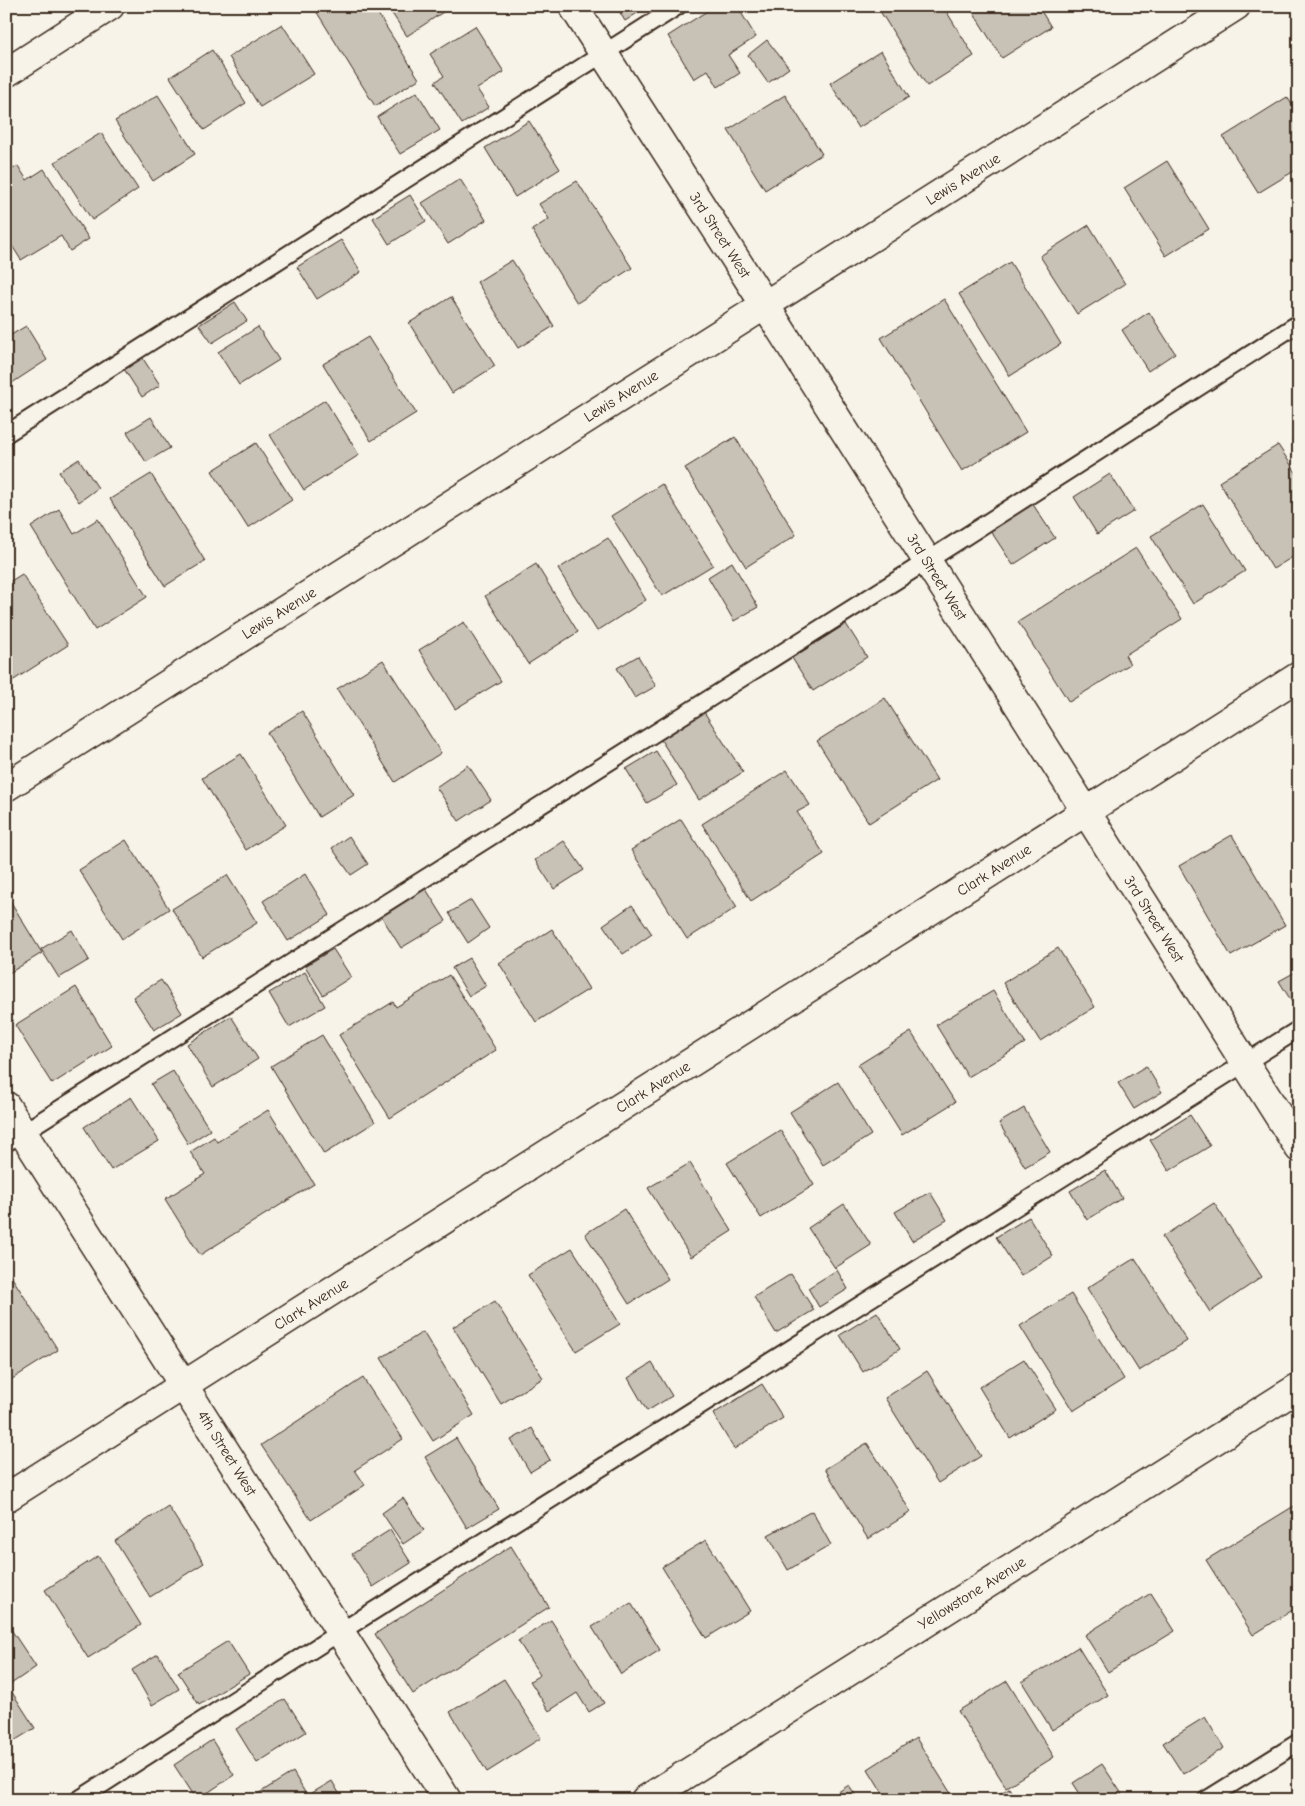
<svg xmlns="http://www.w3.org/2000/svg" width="1305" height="1806" viewBox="0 0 1305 1806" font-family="'Comic Neue',sans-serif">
<rect width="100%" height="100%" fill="#f7f3e8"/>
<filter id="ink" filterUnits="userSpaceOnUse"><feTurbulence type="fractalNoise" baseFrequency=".02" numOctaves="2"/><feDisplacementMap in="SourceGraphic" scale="10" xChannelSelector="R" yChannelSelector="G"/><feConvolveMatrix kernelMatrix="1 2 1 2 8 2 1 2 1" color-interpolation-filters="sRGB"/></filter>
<g filter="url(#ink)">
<g fill="#c8c1b6" stroke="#3b2a1e">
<path d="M 313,6 L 373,6 L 419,79 L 375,106 Z"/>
<path d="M 387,6 L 452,6 L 407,36 Z"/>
<path d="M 616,6 L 648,6 L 625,21 Z"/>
<path d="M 715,6 L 737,6 L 756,37 L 728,55 L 740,73 L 718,87 L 708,70 L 694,79 L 668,36 Z"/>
<path d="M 881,6 L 943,6 L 974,56 L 927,86 L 878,8 Z"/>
<path d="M 969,6 L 1038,6 L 1051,27 L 1002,58 Z"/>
<path d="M 282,24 L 314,74 L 260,107 L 229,57 Z"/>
<path d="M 475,26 L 504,72 L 477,89 L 489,107 L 462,124 L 435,82 L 444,76 L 430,54 Z"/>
<path d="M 767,40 L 789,68 L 768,83 L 748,55 Z"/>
<path d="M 212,50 L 246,103 L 204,130 L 170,77 Z"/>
<path d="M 881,51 L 909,97 L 858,128 L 830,83 Z"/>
<path d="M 417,92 L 440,130 L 400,154 L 377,117 Z"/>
<path d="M 158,95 L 195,154 L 153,181 L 115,121 Z"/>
<path d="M 785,95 L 822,154 L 765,190 L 728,130 Z"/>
<path d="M 1287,97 L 1299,115 L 1299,168 L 1258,193 L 1223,137 Z"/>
<path d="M 529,121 L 560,169 L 515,197 L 485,148 Z"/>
<path d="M 101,133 L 138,189 L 92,220 L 55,162 Z"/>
<path d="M 1167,161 L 1209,229 L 1166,256 L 1124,188 Z"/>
<path d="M 18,166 L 27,180 L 44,169 L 89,239 L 70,251 L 61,236 L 21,260 L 6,236 L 6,173 Z"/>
<path d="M 460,179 L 486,220 L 448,244 L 422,203 Z"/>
<path d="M 577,181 L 632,268 L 577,303 L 532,230 L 549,219 L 539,204 Z"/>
<path d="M 410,195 L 426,221 L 389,244 L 373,218 Z"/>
<path d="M 1089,225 L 1125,284 L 1077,314 L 1040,256 Z"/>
<path d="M 341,240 L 361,272 L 317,299 L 297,267 Z"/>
<path d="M 512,260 L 554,326 L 518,348 L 477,282 Z"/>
<path d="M 1010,262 L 1061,344 L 1010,376 L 959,294 Z"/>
<path d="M 451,297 L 495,366 L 452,393 L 409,323 Z"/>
<path d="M 944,299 L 1026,432 L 962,471 L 881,338 Z"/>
<path d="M 235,302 L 247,321 L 212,343 L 199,325 Z"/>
<path d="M 1149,312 L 1175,353 L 1148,371 L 1122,330 Z"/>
<path d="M 26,326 L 47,360 L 12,383 L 6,374 L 6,338 Z"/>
<path d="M 258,327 L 279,360 L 239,385 L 218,352 Z"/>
<path d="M 368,337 L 416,413 L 371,441 L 323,364 Z"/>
<path d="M 142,357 L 160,385 L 142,397 L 124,369 Z"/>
<path d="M 325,400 L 359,455 L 304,490 L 270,435 Z"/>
<path d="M 151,417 L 170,448 L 146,462 L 127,432 Z"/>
<path d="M 1299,436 L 1299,452 L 1292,440 Z"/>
<path d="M 735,437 L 796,535 L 746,567 L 685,468 Z"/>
<path d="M 256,443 L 292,500 L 248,528 L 212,471 Z"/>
<path d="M 1278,445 L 1299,477 L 1299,553 L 1273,569 L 1219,482 Z"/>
<path d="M 79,459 L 98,488 L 79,502 L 59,472 Z"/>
<path d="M 151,474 L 205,561 L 165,586 L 110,499 Z"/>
<path d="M 1110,474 L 1134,511 L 1097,534 L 1074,497 Z"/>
<path d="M 662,484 L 713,565 L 662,596 L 611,516 Z"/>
<path d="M 1032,503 L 1055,538 L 1013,565 L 990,530 Z"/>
<path d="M 1203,504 L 1245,571 L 1193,604 L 1151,536 Z"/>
<path d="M 59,509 L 74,534 L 98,519 L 147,597 L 95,630 L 31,527 Z"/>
<path d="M 608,538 L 646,600 L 597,631 L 558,569 Z"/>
<path d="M 1136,548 L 1182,619 L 1125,655 L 1130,664 L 1069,702 L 1018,622 Z"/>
<path d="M 732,562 L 758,607 L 734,621 L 708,577 Z"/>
<path d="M 536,564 L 578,632 L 528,664 L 485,596 Z"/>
<path d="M 22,574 L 68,645 L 6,685 L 6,584 Z"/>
<path d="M 464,622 L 501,681 L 455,709 L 419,650 Z"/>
<path d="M 846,624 L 867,657 L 813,691 L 792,658 Z"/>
<path d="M 638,656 L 656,686 L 635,698 L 617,668 Z"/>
<path d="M 383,660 L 441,753 L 395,782 L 337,689 Z"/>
<path d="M 885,698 L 937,780 L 869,823 L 817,741 Z"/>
<path d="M 302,711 L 354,795 L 319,817 L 267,733 Z"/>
<path d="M 704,712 L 743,772 L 699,800 L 661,740 Z"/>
<path d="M 656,751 L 677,785 L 647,803 L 626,769 Z"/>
<path d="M 241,754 L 286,825 L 246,850 L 202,778 Z"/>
<path d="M 468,765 L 491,800 L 459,821 L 436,787 Z"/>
<path d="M 787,770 L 810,805 L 797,812 L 824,854 L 751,901 L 702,824 Z"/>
<path d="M 681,819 L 737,907 L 687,939 L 631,850 Z"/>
<path d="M 1232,835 L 1285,925 L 1231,956 L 1179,866 Z"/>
<path d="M 349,836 L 368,864 L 351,875 L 332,848 Z"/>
<path d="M 126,840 L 169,909 L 122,939 L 79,870 Z"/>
<path d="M 564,841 L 584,870 L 554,889 L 535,860 Z"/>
<path d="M 305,874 L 330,915 L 288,941 L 263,901 Z"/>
<path d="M 227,875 L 257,923 L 202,957 L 172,909 Z"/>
<path d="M 424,886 L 446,921 L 401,948 L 380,914 Z"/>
<path d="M 9,899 L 42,953 L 6,975 L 6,900 Z"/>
<path d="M 471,900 L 489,928 L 468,943 L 449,913 Z"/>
<path d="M 632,905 L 652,934 L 623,954 L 603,925 Z"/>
<path d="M 552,929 L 589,989 L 536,1022 L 499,963 Z"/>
<path d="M 72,930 L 89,960 L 59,978 L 41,949 Z"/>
<path d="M 1058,948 L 1095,1007 L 1040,1041 L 1003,983 Z"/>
<path d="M 333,949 L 351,977 L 323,995 L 305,966 Z"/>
<path d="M 469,958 L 486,986 L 469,996 L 452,968 Z"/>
<path d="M 1299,970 L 1299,1005 L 1295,1007 L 1279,981 Z"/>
<path d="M 305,972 L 325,1006 L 289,1027 L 269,993 Z"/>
<path d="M 449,975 L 496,1050 L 390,1118 L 339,1035 L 393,1002 L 396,1007 Z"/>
<path d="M 161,980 L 182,1013 L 154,1030 L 133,997 Z"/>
<path d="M 76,987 L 112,1046 L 52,1084 L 15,1025 Z"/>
<path d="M 993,991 L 1025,1043 L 968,1077 L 936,1025 Z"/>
<path d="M 231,1016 L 258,1059 L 213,1087 L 187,1044 Z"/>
<path d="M 911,1032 L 955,1102 L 902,1135 L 858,1065 Z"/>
<path d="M 322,1035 L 375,1122 L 324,1154 L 271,1066 Z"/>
<path d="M 1146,1066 L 1162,1092 L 1134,1109 L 1118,1083 Z"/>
<path d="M 173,1071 L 210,1130 L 188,1144 L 151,1084 Z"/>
<path d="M 838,1082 L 871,1135 L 823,1165 L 790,1112 Z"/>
<path d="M 131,1097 L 159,1141 L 111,1170 L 84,1127 Z"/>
<path d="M 1024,1108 L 1050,1152 L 1025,1167 L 999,1123 Z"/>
<path d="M 268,1110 L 314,1184 L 200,1255 L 165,1199 L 205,1174 L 190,1152 L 214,1137 L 217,1142 Z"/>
<path d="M 1190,1115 L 1210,1146 L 1169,1171 L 1150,1140 Z"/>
<path d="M 780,1130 L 814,1185 L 761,1218 L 727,1163 Z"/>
<path d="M 690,1163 L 732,1231 L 691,1257 L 648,1188 Z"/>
<path d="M 1105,1170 L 1122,1198 L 1087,1220 L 1070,1191 Z"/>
<path d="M 930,1192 L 947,1220 L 912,1241 L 895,1212 Z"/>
<path d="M 1214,1203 L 1262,1277 L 1210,1312 L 1162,1237 Z"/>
<path d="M 844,1204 L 871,1245 L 835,1268 L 808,1228 Z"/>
<path d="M 624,1209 L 668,1279 L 629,1304 L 585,1234 Z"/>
<path d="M 1029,1217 L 1053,1256 L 1021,1276 L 996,1237 Z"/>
<path d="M 572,1248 L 620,1324 L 576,1351 L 528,1275 Z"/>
<path d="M 1135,1258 L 1187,1341 L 1139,1371 L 1087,1288 Z"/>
<path d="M 6,1268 L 58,1350 L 9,1381 L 6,1376 Z"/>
<path d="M 837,1270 L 848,1289 L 819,1307 L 808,1288 Z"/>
<path d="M 791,1274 L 814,1310 L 776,1333 L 754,1297 Z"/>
<path d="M 1071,1294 L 1124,1379 L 1073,1411 L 1020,1326 Z"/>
<path d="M 495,1301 L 543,1378 L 501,1404 L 453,1327 Z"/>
<path d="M 877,1312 L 900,1349 L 863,1372 L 840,1335 Z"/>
<path d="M 423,1332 L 474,1415 L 433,1441 L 381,1358 Z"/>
<path d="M 1024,1359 L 1056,1409 L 1010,1438 L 979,1387 Z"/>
<path d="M 652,1363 L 672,1396 L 647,1411 L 628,1378 Z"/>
<path d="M 927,1371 L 981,1456 L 938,1483 L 885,1398 Z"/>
<path d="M 363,1378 L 403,1439 L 355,1470 L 365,1485 L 311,1520 L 261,1445 Z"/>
<path d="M 762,1384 L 783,1418 L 734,1449 L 713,1414 Z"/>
<path d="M 532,1428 L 550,1460 L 530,1472 L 511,1440 Z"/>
<path d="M 456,1438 L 499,1509 L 467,1528 L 425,1457 Z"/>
<path d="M 867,1443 L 911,1512 L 868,1539 L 825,1469 Z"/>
<path d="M 403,1498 L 424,1530 L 403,1544 L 382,1513 Z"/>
<path d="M 168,1506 L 204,1563 L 150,1597 L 115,1541 Z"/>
<path d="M 1294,1506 L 1299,1514 L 1299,1606 L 1253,1635 L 1206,1560 Z"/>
<path d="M 812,1511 L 831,1545 L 788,1570 L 768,1535 Z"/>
<path d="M 390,1530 L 411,1563 L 373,1587 L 352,1554 Z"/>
<path d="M 706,1540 L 750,1611 L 706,1638 L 662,1567 Z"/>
<path d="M 511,1546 L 549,1607 L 413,1694 L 375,1634 Z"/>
<path d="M 98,1556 L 141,1625 L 88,1658 L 45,1590 Z"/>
<path d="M 1151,1593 L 1175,1631 L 1108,1672 L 1085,1635 Z"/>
<path d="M 631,1603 L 660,1650 L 621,1674 L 592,1627 Z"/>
<path d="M 551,1620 L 604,1703 L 589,1712 L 577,1693 L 549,1711 L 530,1681 L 540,1675 L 518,1641 Z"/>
<path d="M 6,1622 L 36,1667 L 8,1686 L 35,1728 L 6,1746 Z"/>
<path d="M 228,1641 L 249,1674 L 199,1705 L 178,1672 Z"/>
<path d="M 1078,1647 L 1108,1695 L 1052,1730 L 1022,1682 Z"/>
<path d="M 158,1654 L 179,1689 L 152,1705 L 132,1670 Z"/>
<path d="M 504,1679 L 541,1738 L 487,1772 L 450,1712 Z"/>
<path d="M 1007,1681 L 1054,1757 L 1006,1787 L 958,1711 Z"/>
<path d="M 285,1699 L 306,1732 L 257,1763 L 236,1729 Z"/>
<path d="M 1205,1717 L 1224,1748 L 1183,1774 L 1163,1743 Z"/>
<path d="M 916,1738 L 955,1800 L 887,1800 L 868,1769 Z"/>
<path d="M 212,1740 L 234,1775 L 197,1800 L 174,1765 Z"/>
<path d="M 1102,1764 L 1122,1794 L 1113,1800 L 1084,1800 L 1073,1783 Z"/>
<path d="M 293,1772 L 307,1796 L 332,1781 L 343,1800 L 248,1800 Z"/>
<path d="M 849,1785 L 858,1800 L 826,1800 Z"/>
<path d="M 1009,1788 L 1016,1800 L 991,1800 L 991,1799 Z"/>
<path d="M 1299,1792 L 1299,1800 L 1286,1800 Z"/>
</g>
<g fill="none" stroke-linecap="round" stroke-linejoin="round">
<defs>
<g id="lane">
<path d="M 6,434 L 678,6"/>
<path d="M 6,1143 L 927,561 L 1299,323"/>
<path d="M 78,1800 L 340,1632 L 1299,1029"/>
<path d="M 1206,1800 L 1299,1742"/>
</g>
<g id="street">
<path d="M 573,6 L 765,305 L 1299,1148"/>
<path d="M 6,73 L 110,6"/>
<path d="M 6,1106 L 447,1800"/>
<path d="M 6,1498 L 1299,676"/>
<path d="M 645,1800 L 1299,1387"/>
</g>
<path id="secondary" d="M 6,787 L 1236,6"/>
</defs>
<use href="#lane" stroke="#3b2a1e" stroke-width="20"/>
<use href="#street" stroke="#3b2a1e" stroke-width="31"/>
<use href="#secondary" stroke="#3b2a1e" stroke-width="31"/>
<use href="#lane" stroke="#f7f3e8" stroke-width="16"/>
<use href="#street" stroke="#f7f3e8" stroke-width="28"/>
<use href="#secondary" stroke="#f7f3e8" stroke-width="28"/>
</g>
</g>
<g text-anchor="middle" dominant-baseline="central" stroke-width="5" stroke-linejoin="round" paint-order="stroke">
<g font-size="15" fill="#3b2a1e" stroke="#f7f3e8">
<text transform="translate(963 179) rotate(-32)">Lewis Avenue</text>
<text transform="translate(720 235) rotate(57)">3rd Street West</text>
<text transform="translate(621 396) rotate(-32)">Lewis Avenue</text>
<text transform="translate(937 577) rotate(58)">3rd Street West</text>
<text transform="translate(279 613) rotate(-32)">Lewis Avenue</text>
<text transform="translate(994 870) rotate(-32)">Clark Avenue</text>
<text transform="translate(1154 919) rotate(58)">3rd Street West</text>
<text transform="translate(653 1087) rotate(-32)">Clark Avenue</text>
<text transform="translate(311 1304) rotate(-32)">Clark Avenue</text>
<text transform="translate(227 1453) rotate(58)">4th Street West</text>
<text transform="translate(972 1593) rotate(-32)">Yellowstone Avenue</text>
</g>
</g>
<rect width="1305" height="1806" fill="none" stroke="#f7f3e8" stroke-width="25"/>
<rect x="12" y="12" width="1280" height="1781" fill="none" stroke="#3b2a1e" stroke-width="2" filter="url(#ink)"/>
</svg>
